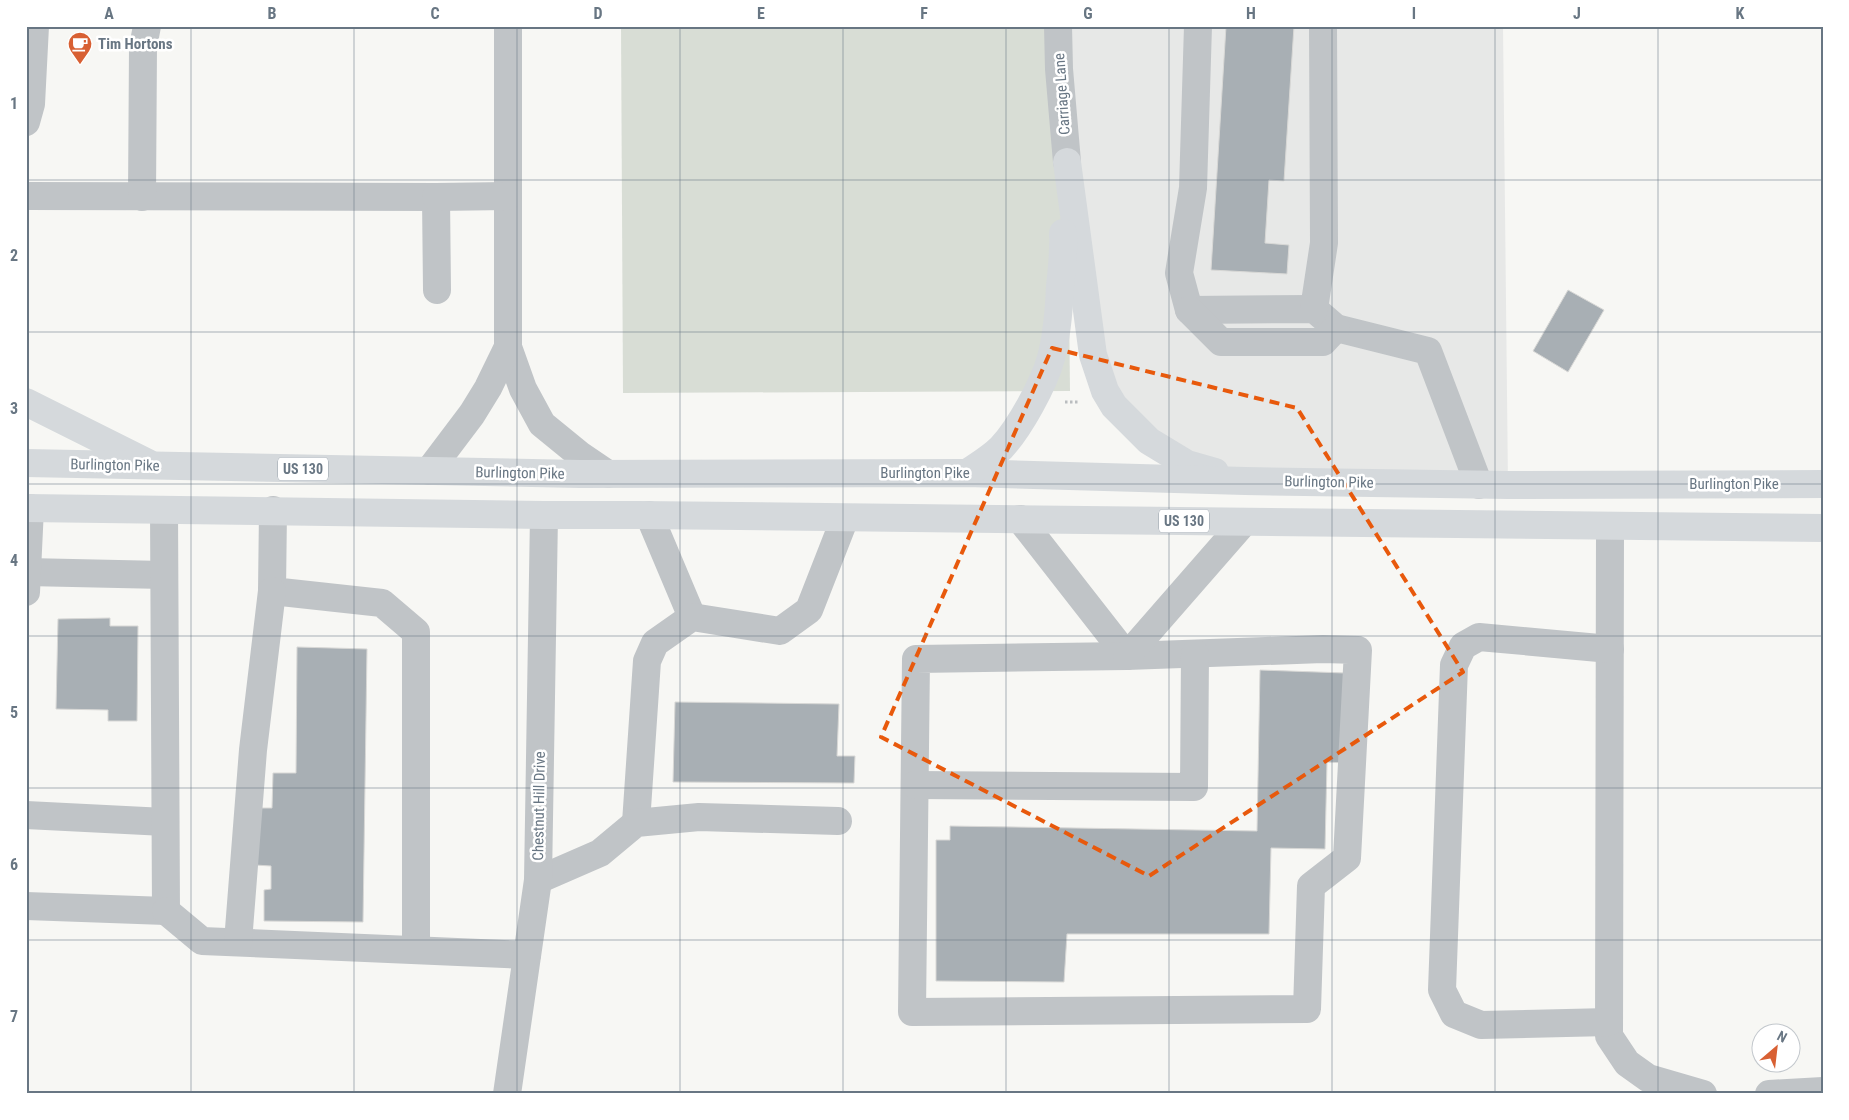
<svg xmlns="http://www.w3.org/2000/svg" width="1849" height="1120" viewBox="0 0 1849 1120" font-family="'Roboto Condensed',sans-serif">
<rect width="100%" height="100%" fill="#f7f7f4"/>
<path fill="#e7e8e7" d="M 1063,26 L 1503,26 L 1508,485 L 1245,481 L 1187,464 L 1098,374 Z"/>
<path fill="#d8ddd5" d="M 621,26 L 1066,26 L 1070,391 L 623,393 Z"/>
<g fill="#a8afb4" stroke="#d8d8d6">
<path d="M 1226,26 L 1294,26 L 1284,181 L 1269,180 L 1265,243 L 1289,245 L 1287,274 L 1211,270 Z"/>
<path d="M 1568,290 L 1604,310 L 1568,372 L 1533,351 Z"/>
<path d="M 110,618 L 110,626 L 138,626 L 137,721 L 108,721 L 108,710 L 56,709 L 58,619 Z"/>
<path d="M 297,647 L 367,649 L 363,922 L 264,921 L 264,890 L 271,889 L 271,866 L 255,865 L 256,808 L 272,808 L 273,773 L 296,773 Z"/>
<path d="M 1260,670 L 1345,673 L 1344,763 L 1327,762 L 1325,849 L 1271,848 L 1269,934 L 1067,934 L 1064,982 L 936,981 L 936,840 L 950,840 L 950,826 L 1257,831 Z"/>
<path d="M 675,702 L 839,704 L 837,756 L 855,756 L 854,783 L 673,782 Z"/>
</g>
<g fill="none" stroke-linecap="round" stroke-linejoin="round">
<path stroke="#babdbf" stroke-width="3" stroke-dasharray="2.5 2.5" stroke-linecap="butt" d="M 1065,402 L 1079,402"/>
<g stroke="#c0c4c7" stroke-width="28">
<path d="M 508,26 L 508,347 L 523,389 L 542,424 L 580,455 L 608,474"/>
<path d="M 1058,26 L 1059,69 L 1067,162"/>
<path d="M 1198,26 L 1193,188 L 1179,273 L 1189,310 L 1314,309 L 1336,328 L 1428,351 L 1479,485"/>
<path d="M 26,122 L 31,104 L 35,26"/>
<path d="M 26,196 L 436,197 L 437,290"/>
<path d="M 142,197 L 143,47 L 147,26"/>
<path d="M 436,197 L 508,196"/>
<path d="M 1314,309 L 1324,243 L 1323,26"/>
<path d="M 1189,310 L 1221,342 L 1323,342 L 1336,328"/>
<path d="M 429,471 L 472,414 L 488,388 L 508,347"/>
<path d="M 273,510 L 272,591 L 382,603 L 416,632 L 416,950"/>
<path d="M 649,515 L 692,617"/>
<path d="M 1020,519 L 1127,656"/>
<path d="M 1610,527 L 1609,1036 L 1627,1063 L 1648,1078 L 1703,1094"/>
<path d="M 27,572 L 164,575"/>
<path d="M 26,592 L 30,508"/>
<path d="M 1323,649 L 1358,650 L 1347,858 L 1311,886 L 1307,1009 L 912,1012 L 916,659 L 1127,656 Z"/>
<path d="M 1127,656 L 1244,522"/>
<path d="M 915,785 L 1194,787 L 1195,654"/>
<path d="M 26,815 L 165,822"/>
<path d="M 636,823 L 647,661 L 655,643 L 692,617 L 780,631 L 809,610 L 845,518"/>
<path d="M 538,880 L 600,853 L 636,823 L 699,817 L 838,821"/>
<path d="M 26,906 L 166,911 L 164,510"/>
<path d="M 166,911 L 202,941 L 527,955"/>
<path d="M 238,942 L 253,750 L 272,591"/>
<path d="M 1609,1022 L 1481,1025 L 1454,1014 L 1442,990 L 1454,665 L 1463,646 L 1479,637 L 1610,649"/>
<path d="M 507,1094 L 538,880 L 544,515"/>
<path d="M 1769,1094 L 1823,1091"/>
</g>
<g stroke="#d5d9dc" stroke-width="28">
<path d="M 1067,162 L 1093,355 L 1105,391 L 1114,406 L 1149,441 L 1187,464 L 1215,472"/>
<path d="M 26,402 L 148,463"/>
<path d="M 26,463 L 580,474 L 967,473 L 1245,481 L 1508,485 L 1823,484"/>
<path d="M 967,473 C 979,465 991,458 1001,448 C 1019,429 1044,384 1051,358 C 1057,335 1059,310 1060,286 C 1062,269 1064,251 1063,233"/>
<path d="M 26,508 L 544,515 L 639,515 L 1823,528"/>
</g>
</g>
<path fill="none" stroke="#e8590c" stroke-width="4" stroke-dasharray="10 6" stroke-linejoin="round" d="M 1052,348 L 1297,408 L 1463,672 L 1149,876 L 881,737 Z"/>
<path fill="none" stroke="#687683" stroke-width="1" stroke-opacity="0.55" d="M 191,26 L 191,1094M 354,26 L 354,1094M 517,26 L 517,1094M 680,26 L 680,1094M 843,26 L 843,1094M 1006,26 L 1006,1094M 1169,26 L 1169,1094M 1332,26 L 1332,1094M 1495,26 L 1495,1094M 1658,26 L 1658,1094M 26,180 L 1823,180M 26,332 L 1823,332M 26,484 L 1823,484M 26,636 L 1823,636M 26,788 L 1823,788M 26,940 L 1823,940"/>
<defs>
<symbol id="cafe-pin" viewBox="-11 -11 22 30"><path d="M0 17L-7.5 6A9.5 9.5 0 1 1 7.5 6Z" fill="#d86033" stroke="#fff"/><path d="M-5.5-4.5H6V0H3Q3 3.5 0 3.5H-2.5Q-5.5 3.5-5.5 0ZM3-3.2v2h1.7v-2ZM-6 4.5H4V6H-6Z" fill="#fff"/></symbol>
</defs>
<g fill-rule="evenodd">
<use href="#cafe-pin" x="66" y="30" width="28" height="38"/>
</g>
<g text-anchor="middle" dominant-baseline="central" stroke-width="5" stroke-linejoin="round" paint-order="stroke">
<g fill="#fff" stroke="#959fa8" stroke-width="1">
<rect x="278" y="457.5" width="50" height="23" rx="4"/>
<rect x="1159" y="509.5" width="50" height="23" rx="4"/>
</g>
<g font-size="14" font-weight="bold" fill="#687683">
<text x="303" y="469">US 130</text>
<text x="1184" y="521">US 130</text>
</g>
<g font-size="15" font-weight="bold" fill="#687683" stroke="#fff" text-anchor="start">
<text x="98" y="44">Tim Hortons</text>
</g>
<g font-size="15" fill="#687683" stroke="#fff">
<text transform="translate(1062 94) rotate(-94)">Carriage Lane</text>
<text transform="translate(115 465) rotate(1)">Burlington Pike</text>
<text transform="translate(520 473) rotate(1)">Burlington Pike</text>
<text x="925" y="473">Burlington Pike</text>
<text transform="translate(1329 482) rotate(1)">Burlington Pike</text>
<text x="1734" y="484">Burlington Pike</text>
<text transform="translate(539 806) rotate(-89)">Chestnut Hill Drive</text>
</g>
</g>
<rect width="1849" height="1120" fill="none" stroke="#ffffff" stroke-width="55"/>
<g transform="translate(1776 1048) rotate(28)"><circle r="24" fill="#ffffff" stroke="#c3c8cd"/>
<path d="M0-4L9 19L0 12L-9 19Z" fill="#d86033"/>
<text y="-8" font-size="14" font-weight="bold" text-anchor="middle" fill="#687683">N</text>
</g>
<rect x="28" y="28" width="1794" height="1064" fill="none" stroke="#687683" stroke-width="2"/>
<g font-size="16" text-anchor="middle" font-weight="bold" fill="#687683">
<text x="109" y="19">A</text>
<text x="272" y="19">B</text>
<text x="435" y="19">C</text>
<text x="598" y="19">D</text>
<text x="761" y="19">E</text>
<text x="924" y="19">F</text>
<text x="1088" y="19">G</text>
<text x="1251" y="19">H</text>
<text x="1414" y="19">I</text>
<text x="1577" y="19">J</text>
<text x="1740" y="19">K</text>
<text x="14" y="109">1</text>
<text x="14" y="261">2</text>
<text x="14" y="414">3</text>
<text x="14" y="566">4</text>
<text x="14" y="718">5</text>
<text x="14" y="870">6</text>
<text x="14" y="1022">7</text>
</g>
</svg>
